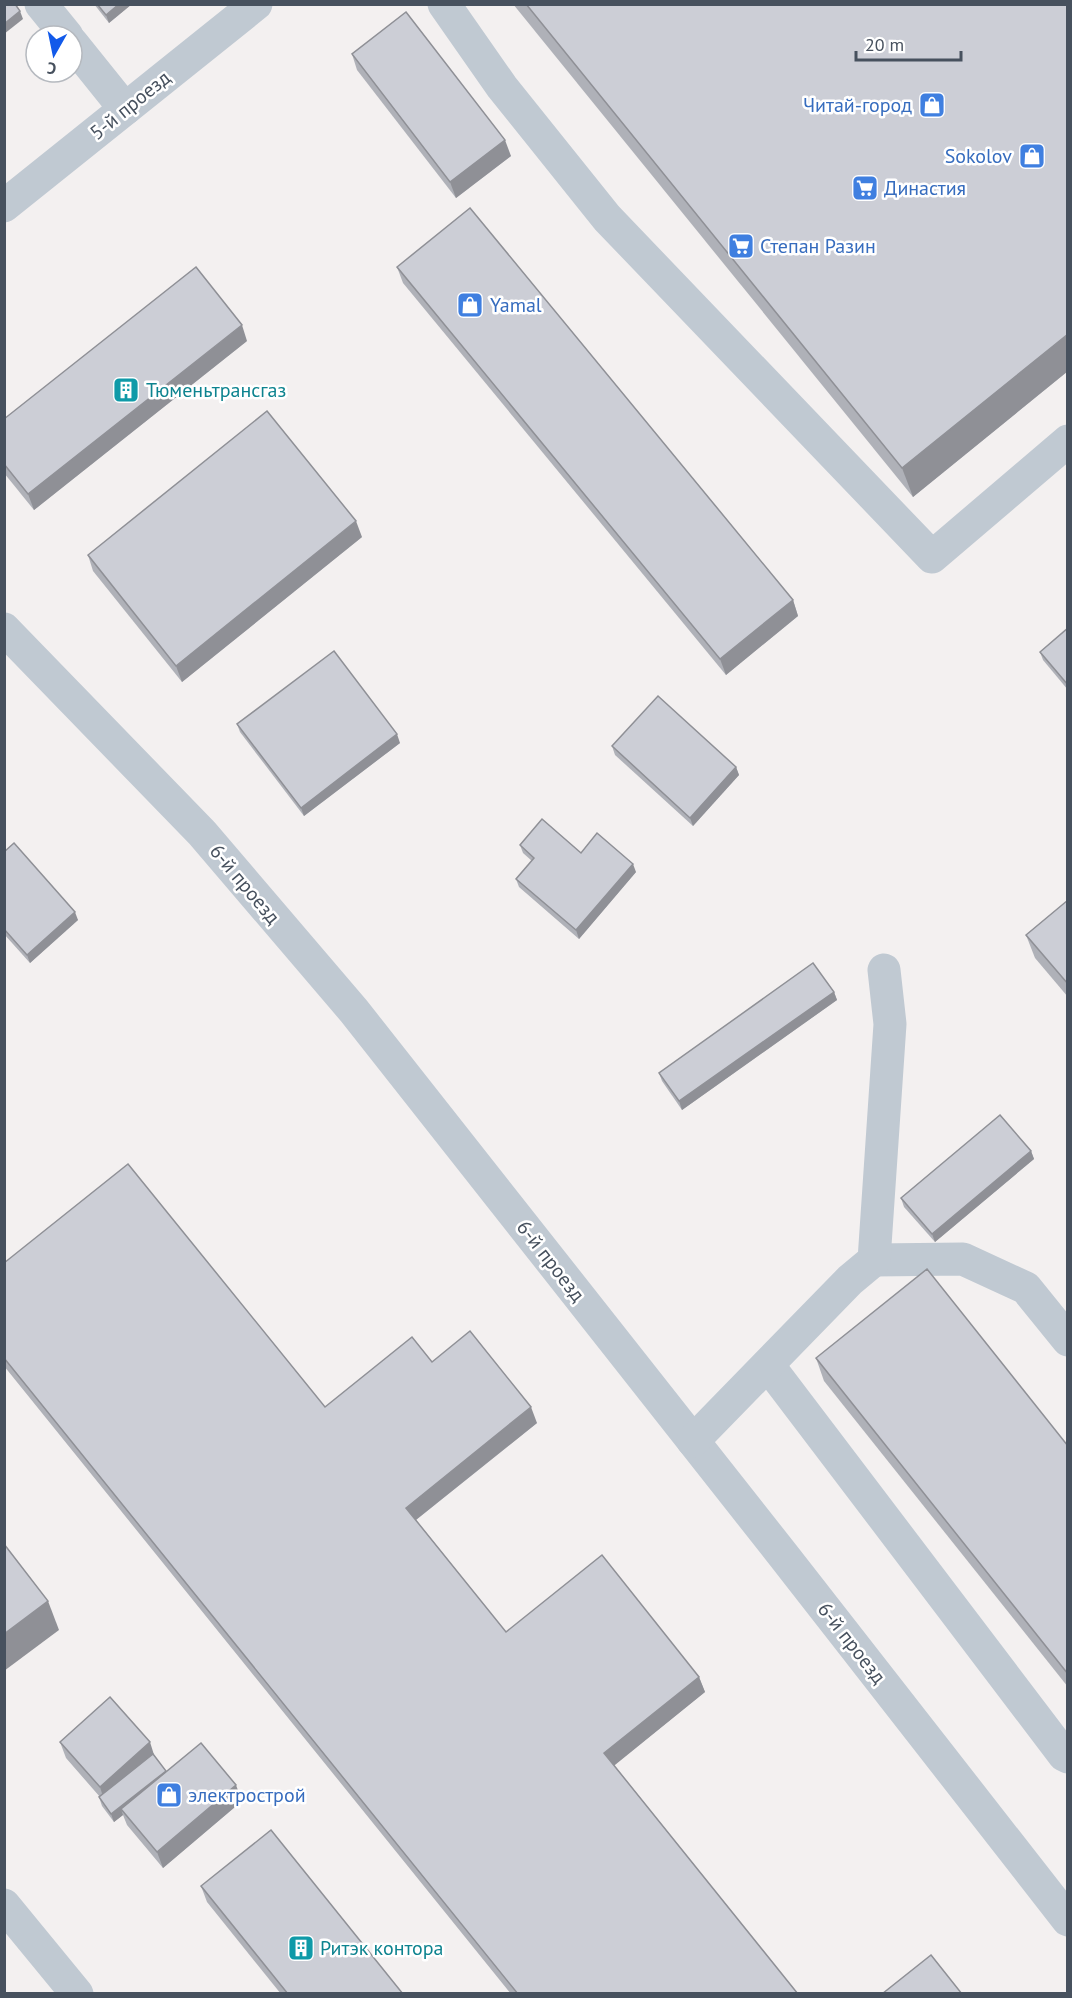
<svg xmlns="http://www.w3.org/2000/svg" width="1072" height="1998" viewBox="0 0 1072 1998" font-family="'PT Sans',sans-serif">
<rect width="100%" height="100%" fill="#f3f0f0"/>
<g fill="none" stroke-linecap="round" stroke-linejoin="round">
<g stroke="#c0c9d2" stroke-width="33">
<path d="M 41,4 L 67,36"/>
<path d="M 444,4 L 502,87 L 607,218 L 932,557 L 1068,441"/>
<path d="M 72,43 L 125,109"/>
<path d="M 4,206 L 256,4"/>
<path d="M 4,629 L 202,833 L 354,1011 L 783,1555 L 1068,1920"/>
<path d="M 874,1260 L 963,1259 L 1026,1288 L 1068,1340"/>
<path d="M 768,1365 L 1064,1755 L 1068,1757"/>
<path d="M 693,1441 L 850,1280 L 874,1260 L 890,1024 L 884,970"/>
<path d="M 4,1905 L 77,1994"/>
</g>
</g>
<g fill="#afb1b8">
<path d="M 94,4 L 132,4 L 109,23 Z"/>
<path d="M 513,4 L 1068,4 L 1068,371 L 913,497 Z"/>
<path d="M 352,54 L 511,156 L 456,198 L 357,70 Z"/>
<path d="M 397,267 L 793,600 L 798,616 L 726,675 L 403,283 Z"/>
<path d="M 247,341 L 34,510 L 4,473 L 4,419 Z"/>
<path d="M 362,537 L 182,682 L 93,571 L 88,555 Z"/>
<path d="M 1068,628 L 1068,690 L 1043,660 L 1040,652 Z"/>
<path d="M 237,724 L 400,743 L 304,816 L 240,732 Z"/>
<path d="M 612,746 L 736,767 L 739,775 L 693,826 L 615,755 Z"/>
<path d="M 520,845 L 581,853 L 636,872 L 579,939 L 519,887 L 516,879 L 532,861 L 523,853 Z"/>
<path d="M 4,852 L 78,920 L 30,963 L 4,934 Z"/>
<path d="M 1068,900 L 1068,997 L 1035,958 L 1026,935 Z"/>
<path d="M 834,992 L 837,1000 L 682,1110 L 662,1081 L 659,1073 Z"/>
<path d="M 1031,1151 L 1034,1159 L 935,1242 L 904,1207 L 901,1198 Z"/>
<path d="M 4,1263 L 325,1407 L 432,1362 L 537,1423 L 416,1520 L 506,1632 L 699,1677 L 705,1692 L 614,1765 L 798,1994 L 511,1994 L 4,1366 Z"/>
<path d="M 816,1358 L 1068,1446 L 1068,1687 L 824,1381 Z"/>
<path d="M 60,1742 L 155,1757 L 166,1771 L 242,1801 L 163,1868 L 127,1825 L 123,1815 L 114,1822 L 102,1806 L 99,1797 L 100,1797 L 66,1758 Z"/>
<path d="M 201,1886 L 403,1994 L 281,1994 L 207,1902 Z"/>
</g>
<g fill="#8f9096">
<path d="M 119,4 L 132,4 L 109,23 L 106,15 Z"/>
<path d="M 20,11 L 23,19 L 4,34 L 4,24 Z"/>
<path d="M 505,140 L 511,156 L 456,198 L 450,182 Z"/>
<path d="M 242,325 L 247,341 L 34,510 L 28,494 Z"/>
<path d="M 1068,334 L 1068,371 L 913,497 L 902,468 Z"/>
<path d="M 356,521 L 362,537 L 182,682 L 176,666 Z"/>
<path d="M 793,600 L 798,616 L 726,675 L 720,659 Z"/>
<path d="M 397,734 L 400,743 L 304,816 L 301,808 Z"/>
<path d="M 736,767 L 739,775 L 693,826 L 690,818 Z"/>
<path d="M 633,864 L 636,872 L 579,939 L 576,930 Z"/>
<path d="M 75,912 L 78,920 L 30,963 L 27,955 Z"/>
<path d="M 834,992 L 837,1000 L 682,1110 L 679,1101 Z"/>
<path d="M 1031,1151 L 1034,1159 L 935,1242 L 932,1234 Z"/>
<path d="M 531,1407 L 537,1423 L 412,1523 L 406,1508 Z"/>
<path d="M 48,1601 L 59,1630 L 4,1671 L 4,1634 Z"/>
<path d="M 699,1677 L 705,1692 L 610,1769 L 604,1753 Z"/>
<path d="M 150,1742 L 155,1758 L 105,1803 L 100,1787 Z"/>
<path d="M 166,1771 L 169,1779 L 121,1809 L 123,1815 L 114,1822 L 111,1814 Z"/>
<path d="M 236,1785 L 242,1801 L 163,1868 L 157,1852 Z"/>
</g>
<g fill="#ccced6" stroke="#8f9096" stroke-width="1.5">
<path d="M 4,4 L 15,4 L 20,11 L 4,24 Z"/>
<path d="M 97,4 L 119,4 L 106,15 Z"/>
<path d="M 526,4 L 1068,4 L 1068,334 L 902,468 Z"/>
<path d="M 406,12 L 505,140 L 450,182 L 352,54 Z"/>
<path d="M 470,208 L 793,600 L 720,659 L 397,267 Z"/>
<path d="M 196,267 L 242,325 L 28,494 L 4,464 L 4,419 Z"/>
<path d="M 267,411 L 356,521 L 176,666 L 88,555 Z"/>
<path d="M 1068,628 L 1068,685 L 1040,652 Z"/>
<path d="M 334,651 L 397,734 L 301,808 L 237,724 Z"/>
<path d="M 658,696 L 736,767 L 690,818 L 612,746 Z"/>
<path d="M 542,819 L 581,853 L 597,833 L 633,864 L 576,930 L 516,879 L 534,858 L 520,845 Z"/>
<path d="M 14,843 L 75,912 L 27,955 L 4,929 L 4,852 Z"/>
<path d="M 1068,900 L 1068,984 L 1026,935 Z"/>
<path d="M 813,963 L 834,992 L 679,1101 L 659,1073 Z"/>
<path d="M 1000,1115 L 1031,1151 L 932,1234 L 901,1198 Z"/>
<path d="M 128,1164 L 325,1407 L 412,1337 L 432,1362 L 470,1331 L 531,1407 L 406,1508 L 506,1632 L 602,1555 L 699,1677 L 604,1753 L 798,1994 L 518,1994 L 4,1358 L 4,1263 Z"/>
<path d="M 927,1269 L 1068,1446 L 1068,1674 L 816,1358 Z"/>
<path d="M 4,1544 L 48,1601 L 4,1634 Z"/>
<path d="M 110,1697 L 150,1742 L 100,1787 L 60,1742 Z"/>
<path d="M 201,1743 L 236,1785 L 157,1852 L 121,1809 Z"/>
<path d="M 153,1754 L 166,1771 L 111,1814 L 99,1797 Z"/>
<path d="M 271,1830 L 403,1994 L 288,1994 L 201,1886 Z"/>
<path d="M 931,1955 L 962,1994 L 882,1994 Z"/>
</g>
<defs>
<symbol id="shop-square" viewBox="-11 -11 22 22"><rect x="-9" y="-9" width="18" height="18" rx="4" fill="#3f7fe0" stroke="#fff"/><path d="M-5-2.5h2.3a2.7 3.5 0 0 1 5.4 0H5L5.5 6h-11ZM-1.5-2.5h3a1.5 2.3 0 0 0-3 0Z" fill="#fff"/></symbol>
<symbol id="supermarket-square" viewBox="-11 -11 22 22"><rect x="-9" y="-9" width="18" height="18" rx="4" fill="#3f7fe0" stroke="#fff"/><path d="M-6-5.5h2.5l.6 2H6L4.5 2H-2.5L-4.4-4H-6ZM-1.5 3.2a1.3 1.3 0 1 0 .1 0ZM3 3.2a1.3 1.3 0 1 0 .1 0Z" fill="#fff"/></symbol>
<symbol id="building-square" viewBox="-11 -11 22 22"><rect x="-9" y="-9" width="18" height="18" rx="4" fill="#0f9aa8" stroke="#fff"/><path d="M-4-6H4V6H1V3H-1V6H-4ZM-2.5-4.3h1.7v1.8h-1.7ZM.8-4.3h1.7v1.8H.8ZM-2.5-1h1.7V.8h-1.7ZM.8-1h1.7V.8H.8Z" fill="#fff"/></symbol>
</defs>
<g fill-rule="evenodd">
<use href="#shop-square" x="917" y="90" width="30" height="30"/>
<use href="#shop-square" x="1017" y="141" width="30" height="30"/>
<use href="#supermarket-square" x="850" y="173" width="30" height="30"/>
<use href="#supermarket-square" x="726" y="231" width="30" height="30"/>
<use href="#shop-square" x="455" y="290" width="30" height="30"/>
<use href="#building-square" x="111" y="375" width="30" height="30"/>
<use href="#shop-square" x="154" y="1780" width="30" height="30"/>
<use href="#building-square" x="286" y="1933" width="30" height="30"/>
</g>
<g text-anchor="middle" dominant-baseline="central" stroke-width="5" stroke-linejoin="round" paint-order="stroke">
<g font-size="20" fill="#47515e" stroke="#fff">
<text transform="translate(130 105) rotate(-39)">5-й проезд</text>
<text transform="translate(245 884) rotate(50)">6-й проезд</text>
<text transform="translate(551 1261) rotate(52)">6-й проезд</text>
<text transform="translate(852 1643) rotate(52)">6-й проезд</text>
</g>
<g font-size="20" fill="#366cbe" stroke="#fff" text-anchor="start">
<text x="912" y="105" text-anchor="end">Читай-город</text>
<text x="1012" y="156" text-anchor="end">Sokolov</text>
<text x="884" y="188">Династия</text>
<text x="760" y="246">Степан Разин</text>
<text x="490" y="305">Yamal</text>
<text x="188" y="1795">электрострой</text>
</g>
<g font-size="20" fill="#0d838f" stroke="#fff" text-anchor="start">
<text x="146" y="390">Тюменьтрансгаз</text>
<text x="320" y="1948">Ритэк контора</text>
</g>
</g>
<rect width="1072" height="1998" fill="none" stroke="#47515e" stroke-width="12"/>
<g transform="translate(54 54) rotate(189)"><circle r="28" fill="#ffffff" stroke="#b5b9bf" stroke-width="1.5"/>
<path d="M0-4.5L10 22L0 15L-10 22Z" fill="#125aea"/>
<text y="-9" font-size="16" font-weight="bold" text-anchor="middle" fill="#47515e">С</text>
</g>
<path d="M856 51v9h105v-9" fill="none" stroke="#47515e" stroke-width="3"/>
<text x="865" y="51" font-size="18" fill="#47515e" stroke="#ffffff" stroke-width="4.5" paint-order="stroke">20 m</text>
</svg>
